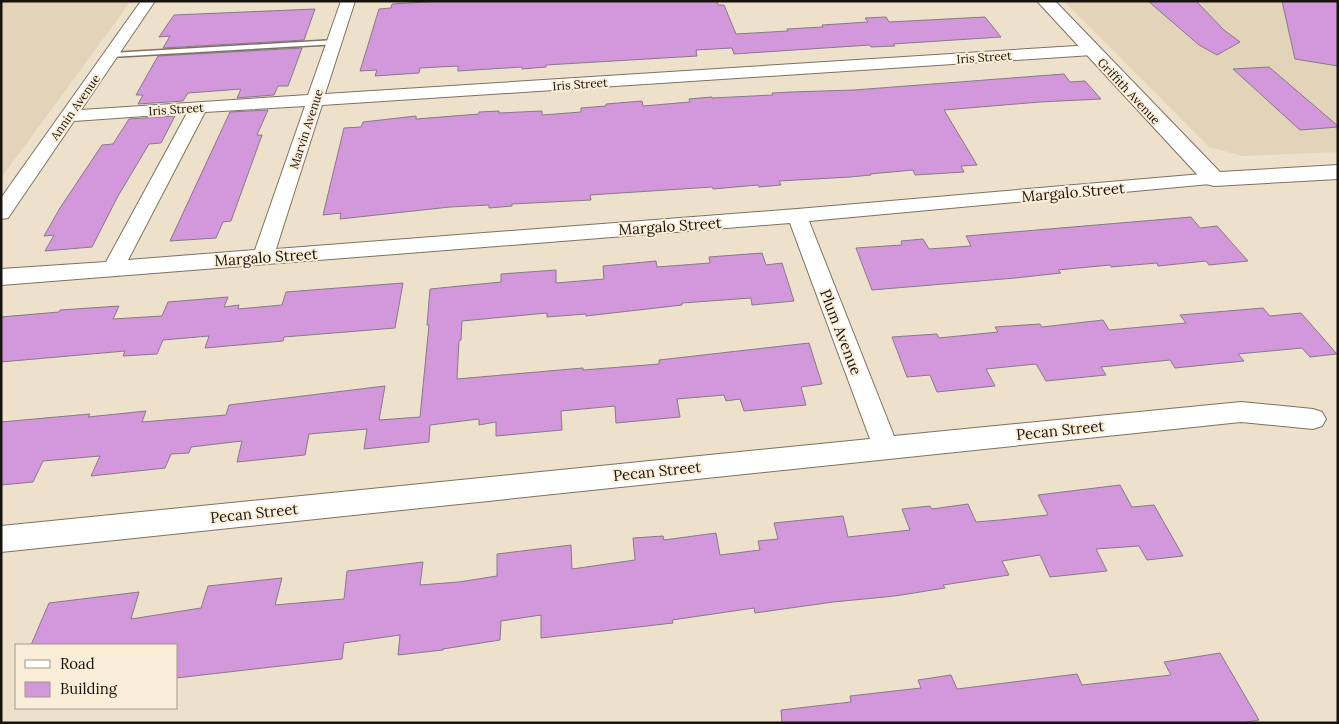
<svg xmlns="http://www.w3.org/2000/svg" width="1339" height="724" viewBox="0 0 1339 724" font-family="Lora,serif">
<rect width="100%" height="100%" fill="#ede1cc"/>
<g fill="#e3d3b8">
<path d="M 1,1 L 131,1 L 1,178 Z"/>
<path d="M 1064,1 L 1338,1 L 1338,152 L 1243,156 L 1209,147 Z"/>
</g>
<g fill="#d298db" stroke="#88798a">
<path d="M 442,1 L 717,1 L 718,5 L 724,5 L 736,34 L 788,31 L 787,29 L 823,27 L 822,25 L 868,22 L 865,18 L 886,17 L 889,22 L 985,17 L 1001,37 L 893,44 L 895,46 L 871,47 L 870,45 L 734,54 L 732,48 L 696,50 L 697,56 L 546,65 L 546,67 L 522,69 L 522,67 L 458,71 L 458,66 L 420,68 L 419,73 L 375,76 L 377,70 L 360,71 L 379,9 L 391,8 L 392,4 Z"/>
<path d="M 1148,1 L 1196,1 L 1224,30 L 1240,42 L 1217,55 L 1199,45 Z"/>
<path d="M 1282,1 L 1338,1 L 1338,66 L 1295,59 Z"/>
<path d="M 315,9 L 304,40 L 163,48 L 170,36 L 159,37 L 174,15 Z"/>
<path d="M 302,48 L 288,86 L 278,86 L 274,95 L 237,98 L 241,89 L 188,93 L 183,101 L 138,104 L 143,95 L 136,95 L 158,56 Z"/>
<path d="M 1269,67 L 1338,126 L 1338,127 L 1300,130 L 1233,69 Z"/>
<path d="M 1064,74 L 1070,82 L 1085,81 L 1101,99 L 1040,102 L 944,110 L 977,165 L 961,166 L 964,172 L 915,175 L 913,170 L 870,174 L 871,175 L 850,177 L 779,181 L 781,185 L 759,187 L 758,185 L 713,189 L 712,187 L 590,195 L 591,200 L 512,204 L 512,206 L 489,208 L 489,205 L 450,207 L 340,219 L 341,213 L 323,215 L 344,128 L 361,127 L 363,122 L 416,116 L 416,119 L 479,114 L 479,112 L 499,111 L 499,113 L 542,111 L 542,115 L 581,112 L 581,108 L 606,106 L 606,104 L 642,101 L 643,106 L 690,102 L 689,99 L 712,97 L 712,98 L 773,95 L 772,93 L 791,92 L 854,90 Z"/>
<path d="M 268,110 L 257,135 L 262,135 L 231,221 L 223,222 L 216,238 L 170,241 L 230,112 Z"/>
<path d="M 175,116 L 161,143 L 149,144 L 118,196 L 92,247 L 45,251 L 54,235 L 44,236 L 60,208 L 102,145 L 113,144 L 129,119 Z"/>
<path d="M 1191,217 L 1200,228 L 1217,226 L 1248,261 L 1209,265 L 1206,261 L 1158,266 L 1157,263 L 1111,267 L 1110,265 L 1058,270 L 1061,273 L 1015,278 L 872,290 L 856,248 L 902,245 L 901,241 L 923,239 L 929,249 L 971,246 L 966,236 Z"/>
<path d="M 762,253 L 766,265 L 782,263 L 794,301 L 752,305 L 751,298 L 682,303 L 682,305 L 586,316 L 586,314 L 547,317 L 547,313 L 462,321 L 461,340 L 459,341 L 457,379 L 583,368 L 583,370 L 659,364 L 659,360 L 809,343 L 822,384 L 801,387 L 806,405 L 744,411 L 740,399 L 726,401 L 724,395 L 677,399 L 680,417 L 616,423 L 615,406 L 561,411 L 562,430 L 496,436 L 496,422 L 479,425 L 479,419 L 430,425 L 429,442 L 364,449 L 367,429 L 309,434 L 305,455 L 237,462 L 242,441 L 191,447 L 189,453 L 171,454 L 165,468 L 91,476 L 100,456 L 43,461 L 33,482 L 1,485 L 1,422 L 90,414 L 88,417 L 146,411 L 142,422 L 226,415 L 229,405 L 385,386 L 379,420 L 420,417 L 429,325 L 427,325 L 430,289 L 501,282 L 501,274 L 556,270 L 556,283 L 604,279 L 603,266 L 656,261 L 657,267 L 710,263 L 709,257 Z"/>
<path d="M 403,283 L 395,328 L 284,337 L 283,341 L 205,348 L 209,336 L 163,340 L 157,354 L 123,356 L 125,351 L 1,362 L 1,317 L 59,312 L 60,310 L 119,306 L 113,319 L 162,316 L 168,302 L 228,297 L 224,307 L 239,305 L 238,309 L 282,305 L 286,292 Z"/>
<path d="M 1263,308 L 1270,316 L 1301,313 L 1337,354 L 1310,357 L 1302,348 L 1238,354 L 1244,361 L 1175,368 L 1170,360 L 1101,367 L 1106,375 L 1046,381 L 1036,364 L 986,369 L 995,386 L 937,392 L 930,375 L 907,377 L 892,337 L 937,334 L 939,338 L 998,332 L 995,327 L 1040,324 L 1042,327 L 1103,320 L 1109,330 L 1186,323 L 1180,315 Z"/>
<path d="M 1120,485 L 1132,507 L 1154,505 L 1183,556 L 1147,560 L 1139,546 L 1096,549 L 1107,571 L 1050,577 L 1040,555 L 1002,561 L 1009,575 L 943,585 L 945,588 L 895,596 L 833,602 L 755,613 L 754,608 L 672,620 L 673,623 L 541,638 L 541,615 L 501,621 L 500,640 L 443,649 L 443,650 L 398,655 L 400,635 L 344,643 L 342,659 L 176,678 L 176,645 L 31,645 L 49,603 L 139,592 L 131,619 L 201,608 L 208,586 L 282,578 L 275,605 L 344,599 L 347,571 L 423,562 L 420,585 L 459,582 L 497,576 L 497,554 L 571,545 L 572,569 L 635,560 L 633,538 L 663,536 L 664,540 L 716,533 L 720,555 L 760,550 L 758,541 L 778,539 L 774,523 L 843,516 L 848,537 L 910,530 L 902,509 L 930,506 L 932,509 L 968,504 L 976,522 L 1000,520 L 1048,515 L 1038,495 Z"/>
<path d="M 1220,653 L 1259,720 L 1241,723 L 782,723 L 781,710 L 851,702 L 850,696 L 921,688 L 918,680 L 951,675 L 957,689 L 1077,674 L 1082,685 L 1171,675 L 1164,662 Z"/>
</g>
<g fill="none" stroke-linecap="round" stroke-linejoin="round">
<defs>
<path id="service" d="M 335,40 L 338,40 L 338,44 L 111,57 L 107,55 L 111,53 Z"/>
<path id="minor" d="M 141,1 L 155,1 L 81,110 L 308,95 L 341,1 L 355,1 L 325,94 L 1092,45 L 1098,47 L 1100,50 L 1098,53 L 1092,55 L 322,105 L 276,249 L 797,209 L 1214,173 L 1221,175 L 1223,179 L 1221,183 L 809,221 L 894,436 L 1241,402 L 1313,409 L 1322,412 L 1326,419 L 1322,426 L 1313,429 L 1241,422 L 1,552 L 1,526 L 870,439 L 790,223 L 1,285 L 1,269 L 106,262 L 187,113 L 74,121 L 8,218 L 1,219 L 1,198 ZM 305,106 L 255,250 L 128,260 L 205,112 Z"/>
<path id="tertiary" d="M 1037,1 L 1055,1 L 1220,172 L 1338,165 L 1338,179 L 1214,186 L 1206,184 Z"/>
</defs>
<use href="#service" stroke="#7d7260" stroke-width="3"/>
<use href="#minor" stroke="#7d7260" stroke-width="2"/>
<use href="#tertiary" stroke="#7d7260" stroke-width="2"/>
<use href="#service" fill="#fff" fill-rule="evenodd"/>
<use href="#minor" fill="#fff" fill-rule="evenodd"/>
<use href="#tertiary" fill="#fff" fill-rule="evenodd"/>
</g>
<g text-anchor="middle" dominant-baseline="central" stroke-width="4" stroke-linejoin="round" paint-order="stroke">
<g font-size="12" fill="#18140d" stroke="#fbeed9">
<text transform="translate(984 57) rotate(-4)">Iris Street</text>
<text transform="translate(580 84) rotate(-4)">Iris Street</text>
<text transform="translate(1129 91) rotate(47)">Griffith Avenue</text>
<text transform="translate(75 107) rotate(-55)">Annin Avenue</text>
<text transform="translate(176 109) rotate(-4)">Iris Street</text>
<text transform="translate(306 129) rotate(-72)">Marvin Avenue</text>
</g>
<g font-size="15" fill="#18140d" stroke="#fbeed9">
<text transform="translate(1073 192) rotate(-5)">Margalo Street</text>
<text transform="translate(670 226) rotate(-4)">Margalo Street</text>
<text transform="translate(266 257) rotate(-4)">Margalo Street</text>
<text transform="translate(841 332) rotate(69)">Plum Avenue</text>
<text transform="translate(1060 430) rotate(-6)">Pecan Street</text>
<text transform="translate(657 471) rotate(-6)">Pecan Street</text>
<text transform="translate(254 513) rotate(-6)">Pecan Street</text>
</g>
</g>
<rect width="1339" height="724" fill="none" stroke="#18140d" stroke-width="5"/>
<rect x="15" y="644" width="162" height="65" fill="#fbeed9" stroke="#a09787"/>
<rect x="25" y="660" width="25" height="8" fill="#ffffff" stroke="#a09787"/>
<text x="60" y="669" font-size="15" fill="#18140d">Road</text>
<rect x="25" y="682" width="25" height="15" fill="#d298db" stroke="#a09787"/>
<text x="60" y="694" font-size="15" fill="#18140d">Building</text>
</svg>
